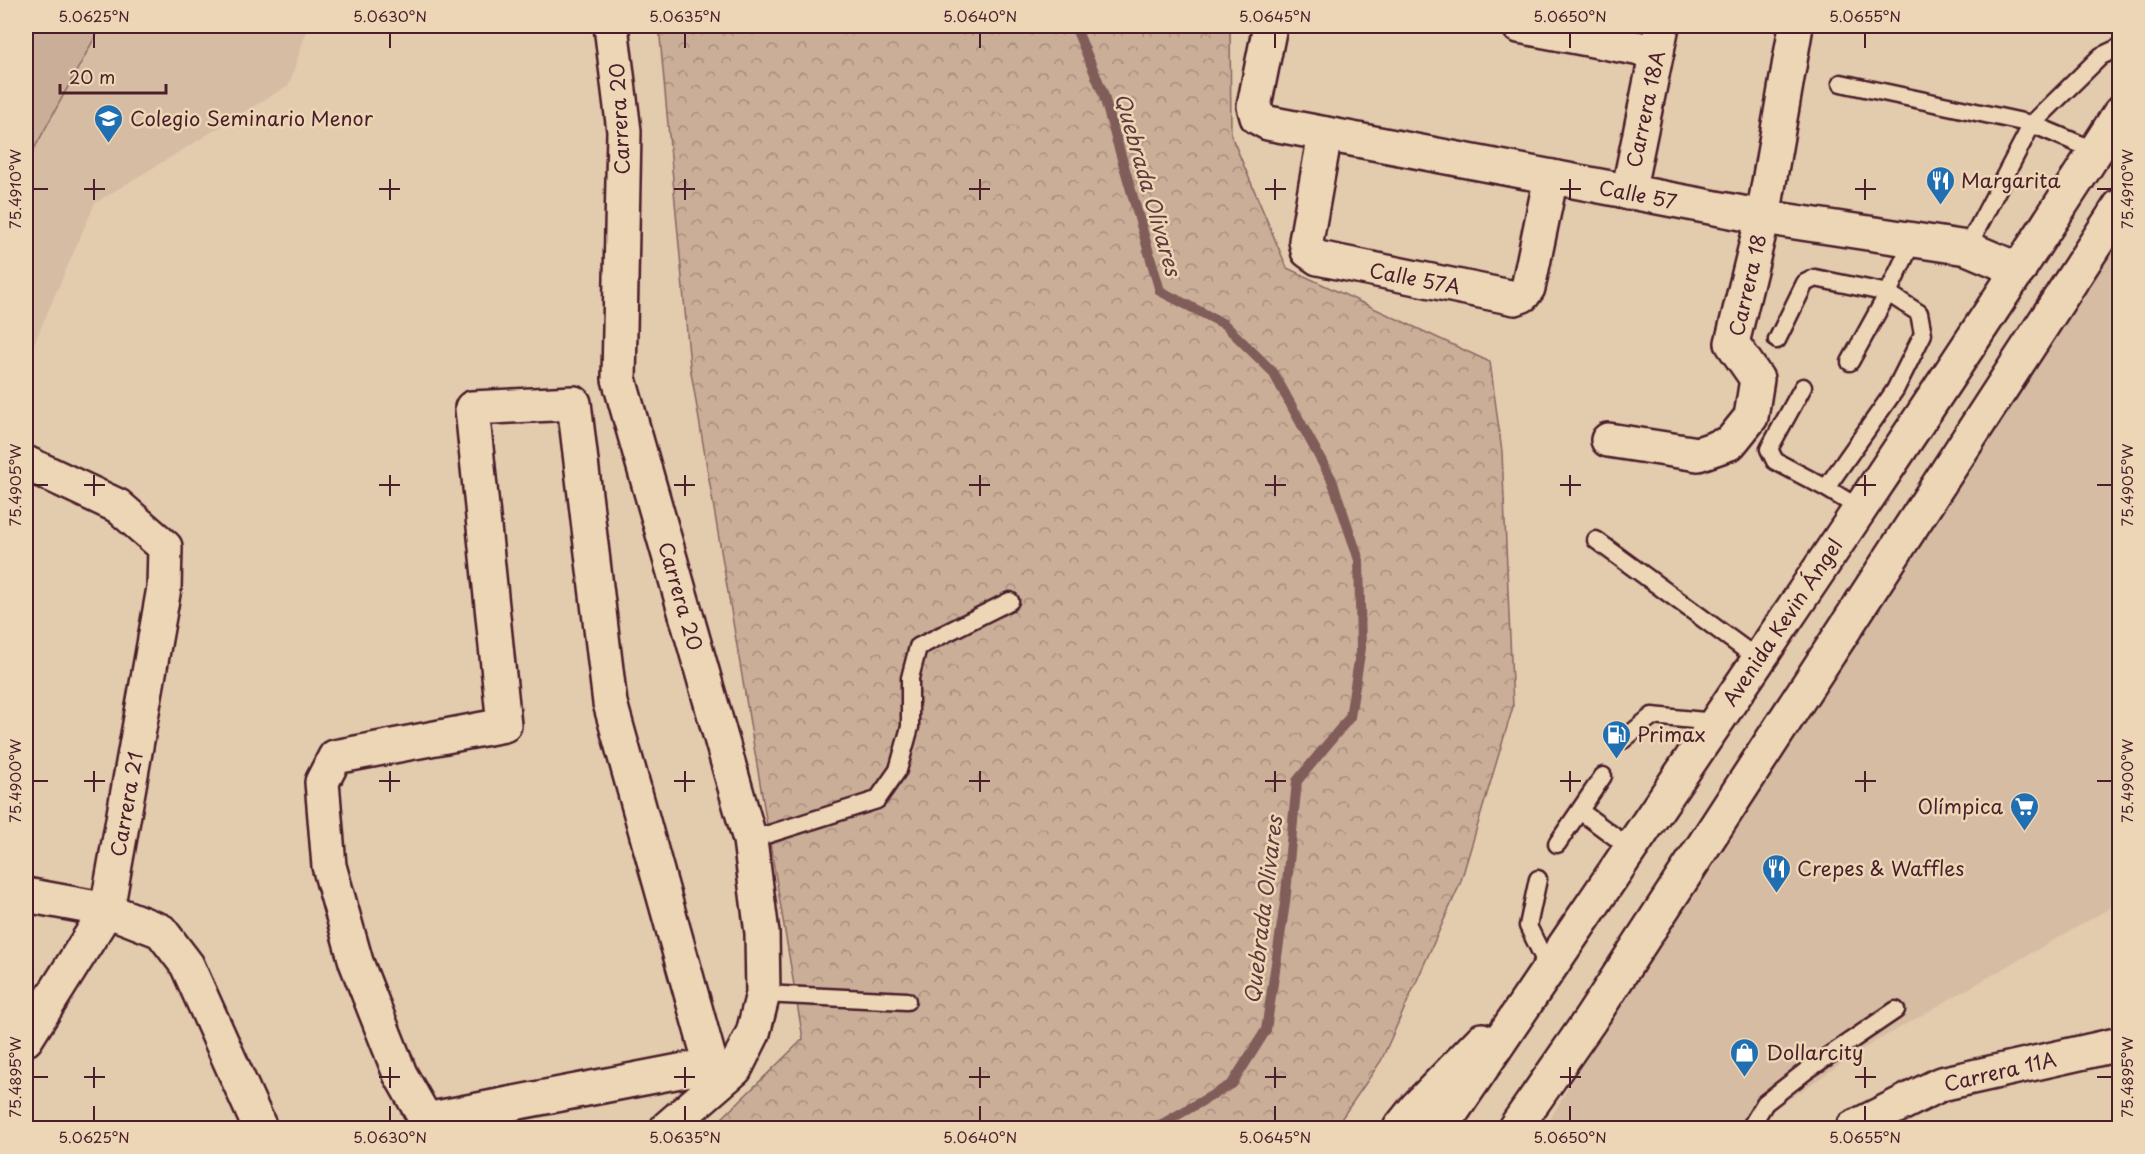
<svg xmlns="http://www.w3.org/2000/svg" width="2145" height="1154" viewBox="0 0 2145 1154" font-family="'Playpen Sans',sans-serif">
<defs>
<pattern id="forest-crowns" width="20" height="18" patternUnits="userSpaceOnUse" patternTransform="scale(1.5)"><rect width="20" height="18" fill="#caae98"/><path d="M2 6a3 3 0 1 1 6 0M12 15a3 3 0 1 1 6 0" fill="none" stroke="#a68d7c"/></pattern>
</defs>
<rect width="100%" height="100%" fill="#e3cbae"/>
<filter id="ink" filterUnits="userSpaceOnUse"><feTurbulence type="fractalNoise" baseFrequency=".0167" numOctaves="2"/><feDisplacementMap in="SourceGraphic" scale="12" xChannelSelector="R" yChannelSelector="G"/><feConvolveMatrix kernelMatrix="1 2 1 2 8 2 1 2 1" color-interpolation-filters="sRGB"/></filter>
<g filter="url(#ink)">
<g fill="#d6bca3">
<path d="M 26,26 L 308,26 L 289,85 L 95,203 L 26,362 Z"/>
<path d="M 2119,220 L 2119,903 L 1864,1048 L 1766,1115 L 1759,1128 L 1545,1128 L 1655,937 Z"/>
</g>
<path fill="#caae98" stroke="#8a6662" stroke-width="1.5" d="M 26,26 L 101,26 L 26,164 Z"/>
<path fill="url(#forest-crowns)" stroke="#8a6662" stroke-width="1.5" d="M 659,26 L 1230,26 L 1231,135 L 1287,268 L 1490,362 L 1502,452 L 1513,707 L 1460,884 L 1381,1061 L 1335,1128 L 712,1128 L 803,1039 L 690,366 Z"/>
<g fill="none" stroke-linecap="round" stroke-linejoin="round">
<path stroke="#815d5a" stroke-width="10" d="M 1075,26 L 1103,93 L 1160,291 L 1224,324 L 1273,372 L 1332,480 L 1359,560 L 1361,648 L 1350,717 L 1297,781 L 1285,903 L 1266,1030 L 1232,1084 L 1162,1124 L 1145,1128"/>
<defs>
<g id="lane">
<path d="M 1841,83 L 2032,124 L 2096,151"/>
<path d="M 1967,248 L 2032,124 L 2101,56 L 2120,47"/>
<path d="M 1777,340 L 1805,283 L 1815,278 L 1888,293 L 1913,240"/>
<path d="M 1803,387 L 1769,449 L 1775,461 L 1826,488 L 1859,508"/>
<path d="M 1826,488 L 1895,390 L 1923,334 L 1919,313 L 1888,293 L 1850,362"/>
<path d="M 1596,540 L 1758,659"/>
<path d="M 1623,740 L 1652,716 L 1715,722"/>
<path d="M 1580,811 L 1630,848"/>
<path d="M 750,840 L 877,800 L 898,770 L 910,727 L 910,678 L 918,647 L 1010,601"/>
<path d="M 1557,844 L 1603,776"/>
<path d="M 1538,879 L 1528,926 L 1549,969"/>
<path d="M 763,994 L 907,1001"/>
<path d="M 1750,1128 L 1765,1103 L 1806,1071 L 1896,1010"/>
</g>
<g id="street">
<path d="M 1270,26 L 1254,106 L 1257,117 L 1268,123 L 1763,217 L 1967,248 L 2019,270"/>
<path d="M 1519,26 L 1657,52"/>
<path d="M 1325,134 L 1306,241 L 1308,251 L 1318,258 L 1515,298 L 1523,295 L 1528,288 L 1551,177"/>
<path d="M 1628,193 L 1662,26"/>
<path d="M 574,403 L 610,703 L 711,1065 L 426,1120 L 400,1074 L 356,962 L 329,866 L 322,782 L 335,757 L 504,725 L 472,408 Z"/>
<path d="M 1608,440 L 1698,454 L 1730,443 L 1751,417 L 1757,379 L 1732,343 L 1763,217 L 1796,26"/>
<path d="M 26,895 L 107,910"/>
<path d="M 1853,1128 L 1941,1084 L 2120,1044"/>
</g>
<g id="secondary">
<path d="M 611,26 L 624,131 L 619,379 L 750,840 L 762,933 L 763,994 L 753,1033 L 735,1069 L 667,1128"/>
<path d="M 26,463 L 118,506 L 165,547 L 164,588 L 107,910 L 26,1039"/>
<path d="M 107,910 L 161,931 L 187,965 L 260,1128"/>
</g>
<g id="primary">
<path d="M 1400,1128 L 1416,1108 L 1482,1040"/>
<path d="M 1441,1128 C 1669,791 1900,456 2120,113"/>
<path d="M 1515,1128 L 1590,1020 L 2120,206"/>
</g>
</defs>
<use href="#lane" stroke="#4a1f2b" stroke-width="21"/>
<use href="#street" stroke="#4a1f2b" stroke-width="38"/>
<use href="#secondary" stroke="#4a1f2b" stroke-width="38"/>
<use href="#primary" stroke="#4a1f2b" stroke-width="38"/>
<use href="#lane" stroke="#edd6b6" stroke-width="16"/>
<use href="#street" stroke="#edd6b6" stroke-width="33"/>
<use href="#secondary" stroke="#edd6b6" stroke-width="33"/>
<use href="#primary" stroke="#edd6b6" stroke-width="33"/>
</g>
</g>
<path fill="none" stroke="#4a1f2b" stroke-width="2" d="M 94,33 L 94,48M 390,33 L 390,48M 685,33 L 685,48M 980,33 L 980,48M 1275,33 L 1275,48M 1570,33 L 1570,48M 1865,33 L 1865,48M 94,179 L 94,200M 390,179 L 390,200M 685,179 L 685,200M 980,179 L 980,200M 1275,179 L 1275,200M 1570,179 L 1570,200M 1865,179 L 1865,200M 33,189 L 48,189M 84,189 L 105,189M 379,189 L 400,189M 674,189 L 695,189M 969,189 L 990,189M 1265,189 L 1286,189M 1560,189 L 1581,189M 1855,189 L 1876,189M 2097,189 L 2112,189M 94,475 L 94,496M 390,475 L 390,496M 685,475 L 685,496M 980,475 L 980,496M 1275,475 L 1275,496M 1570,475 L 1570,496M 1865,475 L 1865,496M 33,485 L 48,485M 84,485 L 105,485M 379,485 L 400,485M 674,485 L 695,485M 969,485 L 990,485M 1265,485 L 1286,485M 1560,485 L 1581,485M 1855,485 L 1876,485M 2097,485 L 2112,485M 94,771 L 94,792M 390,771 L 390,792M 685,771 L 685,792M 980,771 L 980,792M 1275,771 L 1275,792M 1570,771 L 1570,792M 1865,771 L 1865,792M 33,781 L 48,781M 84,781 L 105,781M 379,781 L 400,781M 674,781 L 695,781M 969,781 L 990,781M 1265,781 L 1286,781M 1560,781 L 1581,781M 1855,781 L 1876,781M 2097,781 L 2112,781M 94,1067 L 94,1088M 390,1067 L 390,1088M 685,1067 L 685,1088M 980,1067 L 980,1088M 1275,1067 L 1275,1088M 1570,1067 L 1570,1088M 1865,1067 L 1865,1088M 33,1077 L 48,1077M 84,1077 L 105,1077M 379,1077 L 400,1077M 674,1077 L 695,1077M 969,1077 L 990,1077M 1265,1077 L 1286,1077M 1560,1077 L 1581,1077M 1855,1077 L 1876,1077M 2097,1077 L 2112,1077M 94,1106 L 94,1121M 390,1106 L 390,1121M 685,1106 L 685,1121M 980,1106 L 980,1121M 1275,1106 L 1275,1121M 1570,1106 L 1570,1121M 1865,1106 L 1865,1121"/>
<defs>
<symbol id="school-pin" viewBox="-11 -11 22 30"><path d="M0 17L-7.5 6A9.5 9.5 0 1 1 7.5 6Z" fill="#1f6fb2" stroke="#edd6b6"/><path d="M0-5L7-2L0 1L-7-2ZM-4 1L0 2.5L4 1V4Q0 6-4 4Z" fill="#fff"/></symbol>
<symbol id="restaurant-pin" viewBox="-11 -11 22 30"><path d="M0 17L-7.5 6A9.5 9.5 0 1 1 7.5 6Z" fill="#1f6fb2" stroke="#edd6b6"/><path d="M-5-6h1v4h1v-4h1v4h1v-4h1v5L-1.5 .5V6h-2V.5L-5-1ZM5-6V6H3V1.5H1.5Q1.5-4 5-6Z" fill="#fff"/></symbol>
<symbol id="fuel-pin" viewBox="-11 -11 22 30"><path d="M0 17L-7.5 6A9.5 9.5 0 1 1 7.5 6Z" fill="#1f6fb2" stroke="#edd6b6"/><path d="M-5.5-6h7V0h2V4h1.3V-2.5L3-4.5l.8-.8L6-3V5H2.5V1h-1V6h-7ZM-4.2-4.7v3.2H.2V-4.7Z" fill="#fff"/></symbol>
<symbol id="supermarket-pin" viewBox="-11 -11 22 30"><path d="M0 17L-7.5 6A9.5 9.5 0 1 1 7.5 6Z" fill="#1f6fb2" stroke="#edd6b6"/><path d="M-6-5.5h2.5l.6 2H6L4.5 2H-2.5L-4.4-4H-6ZM-1.5 3.2a1.3 1.3 0 1 0 .1 0ZM3 3.2a1.3 1.3 0 1 0 .1 0Z" fill="#fff"/></symbol>
<symbol id="shop-pin" viewBox="-11 -11 22 30"><path d="M0 17L-7.5 6A9.5 9.5 0 1 1 7.5 6Z" fill="#1f6fb2" stroke="#edd6b6"/><path d="M-5-2.5h2.3a2.7 3.5 0 0 1 5.4 0H5L5.5 6h-11ZM-1.5-2.5h3a1.5 2.3 0 0 0-3 0Z" fill="#fff"/></symbol>
</defs>
<g fill-rule="evenodd">
<use href="#school-pin" x="92" y="102" width="33" height="45"/>
<use href="#restaurant-pin" x="1924" y="164" width="33" height="45"/>
<use href="#fuel-pin" x="1600" y="718" width="33" height="45"/>
<use href="#supermarket-pin" x="2008" y="790" width="33" height="45"/>
<use href="#restaurant-pin" x="1760" y="852" width="33" height="45"/>
<use href="#shop-pin" x="1728" y="1036" width="33" height="45"/>
</g>
<g text-anchor="middle" dominant-baseline="central" stroke-width="5" stroke-linejoin="round" paint-order="stroke">
<g font-size="20" fill="#4a1f2b" stroke="#edd6b6">
<text transform="translate(1645 109) rotate(-78)">Carrera 18A</text>
<text transform="translate(619 119) rotate(-93)">Carrera 20</text>
<text transform="translate(1638 194) rotate(11)">Calle 57</text>
<text transform="translate(1415 278) rotate(11)">Calle 57A</text>
<text transform="translate(1747 285) rotate(-77)">Carrera 18</text>
<text transform="translate(681 596) rotate(74)">Carrera 20</text>
<text transform="translate(1782 622) rotate(-56)">Avenida Kevin Ángel</text>
<text transform="translate(126 804) rotate(-80)">Carrera 21</text>
<text transform="translate(2000 1071) rotate(-13)">Carrera 11A</text>
</g>
<g font-size="20" fill="#4a1f2b" stroke="#edd6b6" text-anchor="start">
<text x="130" y="118">Colegio Seminario Menor</text>
<text x="1961" y="180">Margarita</text>
<text x="1637" y="734">Primax</text>
<text x="2003" y="806" text-anchor="end">Olímpica</text>
<text x="1797" y="868">Crepes &amp; Waffles</text>
<text x="1766" y="1052">Dollarcity</text>
</g>
<g font-size="21" font-style="italic" fill="#61393e" stroke="#edd6b6">
<text transform="translate(1149 184) rotate(74)">Quebrada Olivares</text>
<text transform="translate(1262 910) rotate(-83)">Quebrada Olivares</text>
</g>
</g>
<rect width="2145" height="1154" fill="none" stroke="#edd6b6" stroke-width="66"/>
<path d="M60 84v9h106v-9" fill="none" stroke="#4a1f2b" stroke-width="3"/>
<text x="69" y="84" font-size="18" fill="#4a1f2b" stroke="#edd6b6" stroke-width="4.5" paint-order="stroke">20 m</text>
<rect x="33" y="33" width="2079" height="1088" fill="none" stroke="#4a1f2b" stroke-width="2"/>
<g font-size="15" text-anchor="middle" fill="#4a1f2b">
<text x="94" y="22">5.0625°N</text>
<text x="390" y="22">5.0630°N</text>
<text x="685" y="22">5.0635°N</text>
<text x="980" y="22">5.0640°N</text>
<text x="1275" y="22">5.0645°N</text>
<text x="1570" y="22">5.0650°N</text>
<text x="1865" y="22">5.0655°N</text>
<text transform="translate(2128 189) rotate(-90)" y="5">75.4910°W</text>
<text transform="translate(16 189) rotate(-90)" y="5">75.4910°W</text>
<text transform="translate(2128 485) rotate(-90)" y="5">75.4905°W</text>
<text transform="translate(16 485) rotate(-90)" y="5">75.4905°W</text>
<text transform="translate(2128 781) rotate(-90)" y="5">75.4900°W</text>
<text transform="translate(16 781) rotate(-90)" y="5">75.4900°W</text>
<text transform="translate(2128 1077) rotate(-90)" y="5">75.4895°W</text>
<text transform="translate(16 1077) rotate(-90)" y="5">75.4895°W</text>
<text x="94" y="1143">5.0625°N</text>
<text x="390" y="1143">5.0630°N</text>
<text x="685" y="1143">5.0635°N</text>
<text x="980" y="1143">5.0640°N</text>
<text x="1275" y="1143">5.0645°N</text>
<text x="1570" y="1143">5.0650°N</text>
<text x="1865" y="1143">5.0655°N</text>
</g>
</svg>
